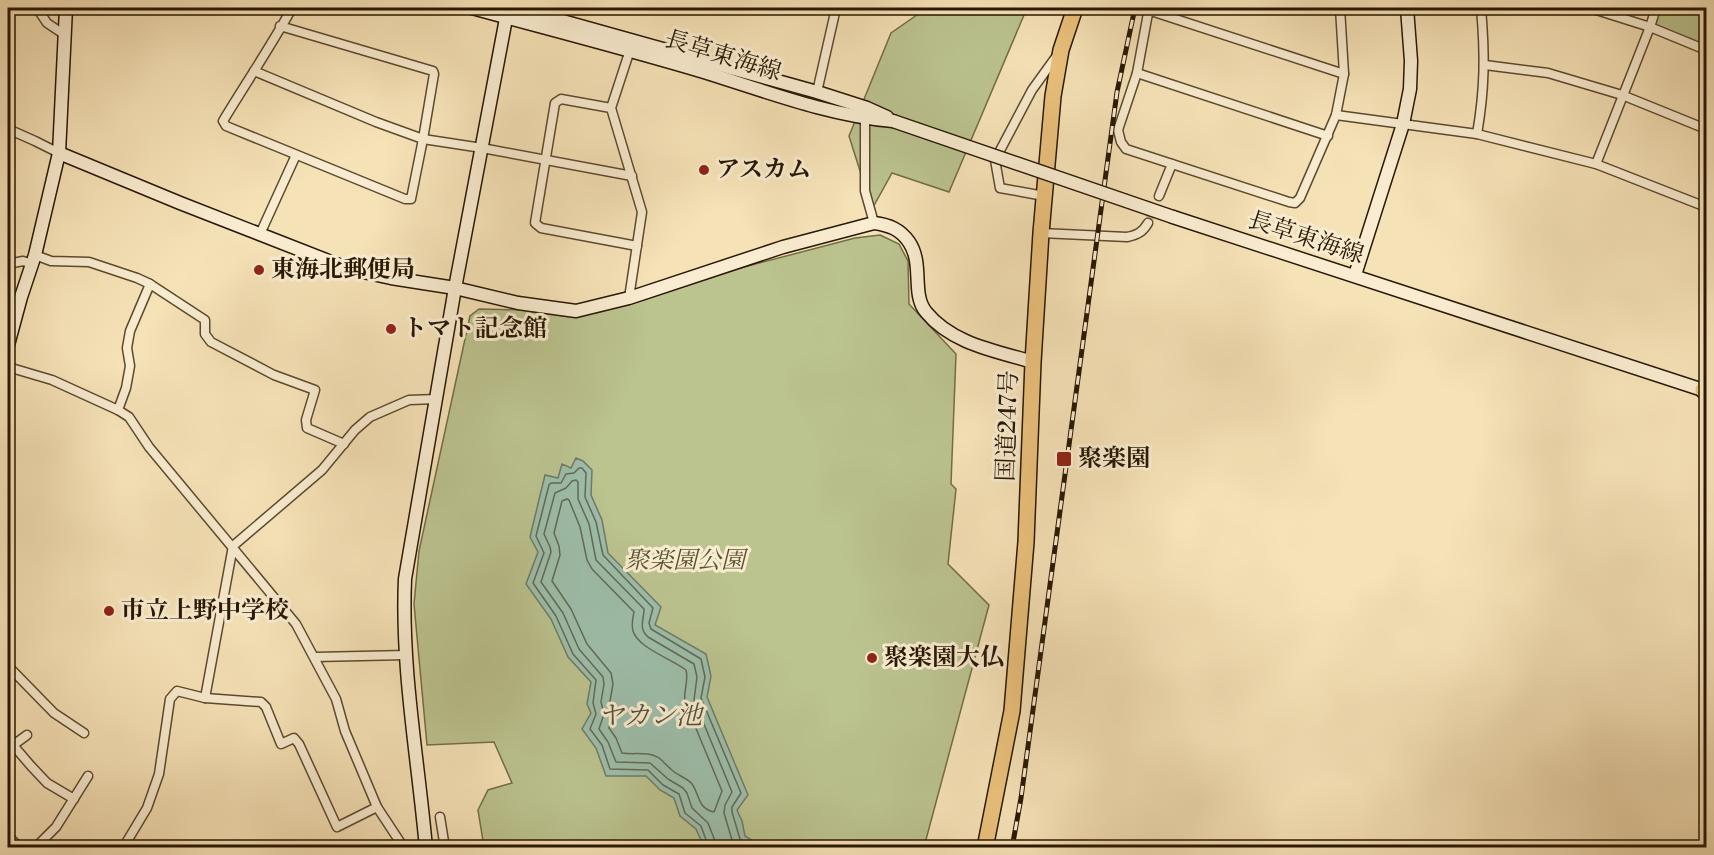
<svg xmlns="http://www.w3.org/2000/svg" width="1714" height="855" viewBox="0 0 1714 855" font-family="'Libre Bodoni','Noto Serif JP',serif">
<rect width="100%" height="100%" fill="#f6e2b7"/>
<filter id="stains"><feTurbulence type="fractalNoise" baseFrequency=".00333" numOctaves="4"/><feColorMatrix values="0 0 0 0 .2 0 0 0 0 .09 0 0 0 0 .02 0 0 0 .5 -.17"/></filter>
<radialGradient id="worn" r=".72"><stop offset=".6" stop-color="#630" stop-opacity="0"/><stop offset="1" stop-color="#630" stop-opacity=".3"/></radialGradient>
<g fill="#bbc38f" stroke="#726d48" stroke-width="1.5">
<path d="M 922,8 L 1027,8 L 949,192 L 892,173 L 872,209 L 849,136 L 891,33 L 924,10 Z"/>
<path d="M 1658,8 L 1706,8 L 1706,50 L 1650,27 Z"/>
<path d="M 880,235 L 899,244 L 908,261 L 909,304 L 956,354 L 951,484 L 956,489 L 948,564 L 989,605 L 924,847 L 484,847 L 478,810 L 488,790 L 512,783 L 494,742 L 427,745 L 414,604 L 419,551 L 470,316 L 479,309 L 576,311 L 855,238 Z"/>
</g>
<path fill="#9dbeab" stroke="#6e7b67" stroke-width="1.5" d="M 576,458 L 583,461 L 592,470 L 591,495 L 602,520 L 608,553 L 661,607 L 655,625 L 706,654 L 711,676 L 707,697 L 748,795 L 737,810 L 742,821 L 745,836 L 763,847 L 704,847 L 696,829 L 680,816 L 674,798 L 660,790 L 646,776 L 606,776 L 596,748 L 582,729 L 591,713 L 587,704 L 591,682 L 568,657 L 551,619 L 526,584 L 538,552 L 530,537 L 545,475 L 558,478 L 562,464 L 571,468 Z"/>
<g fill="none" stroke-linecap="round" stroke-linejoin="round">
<g stroke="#626a56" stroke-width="1.5">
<path d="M 567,499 L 569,500 L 580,527 L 587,560 L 592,569 L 634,612 C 633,618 631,624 633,631 C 638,648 672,659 686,670 C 689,681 683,691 685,702 L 722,791 L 714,812 C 697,808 700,795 692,784 C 687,778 679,776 673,771 C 668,767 664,762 659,758 C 649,751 634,755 622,753 L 616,738 L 609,728 L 613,714 L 610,701 L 613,684 L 611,673 L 587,644 L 571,609 L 552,581 L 560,555 L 559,546 L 554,533 L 562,501 Z"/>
<path d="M 709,848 L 701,826 L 685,813 L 679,794 L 663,785 L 648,770 L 610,769 L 602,745 L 590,729 L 596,714 L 593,703 L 596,680 L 573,654 L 556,616 L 533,583 L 544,553 L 536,536 L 549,485 L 551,483 L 561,483 L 566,474 L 574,473 L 579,468 L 582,468 L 586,473 L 585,497 L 596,522 L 603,555 L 653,608 L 649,623 L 651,629 L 701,659 L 705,677 L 701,698 L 741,793 L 732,807 L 732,812 L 740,839 L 752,848"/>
<path d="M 716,848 L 715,841 L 708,823 L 692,808 L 687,793 L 683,788 L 668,779 L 650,763 L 616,762 L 608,742 L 599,729 L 604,714 L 601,702 L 604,684 L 603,677 L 579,649 L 563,613 L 541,582 L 551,552 L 550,547 L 544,534 L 555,493 L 566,488 L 572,481 L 576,480 L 578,482 L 578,499 L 589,524 L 596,560 L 644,609 C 644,620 638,628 648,637 L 694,664 L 697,677 L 694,700 L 732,792 L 725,805 L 724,813 L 732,840 L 738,848"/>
</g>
<path stroke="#cdb993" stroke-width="8" stroke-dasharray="8 4" stroke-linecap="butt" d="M 1148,223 L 1159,196"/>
<defs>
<g id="street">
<path d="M 37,8 L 47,23 L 65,35"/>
<path d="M 1149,8 L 1137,73 L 1118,130 L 1121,142 L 1126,149 L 1289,202 L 1295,203 L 1300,198 L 1336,115 L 1344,74 L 1340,8"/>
<path d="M 1590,8 L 1650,27 L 1706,50"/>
<path d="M 1148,10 L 1344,74"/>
<path d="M 280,26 L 433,71 L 434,74 L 423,139 L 411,199 L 405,199 L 226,126 L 223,121 C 246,83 271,46 292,8"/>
<path d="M 1485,65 L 1548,73 L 1622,95 L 1706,129"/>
<path d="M 254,71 L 376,122 L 423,139 L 482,148 L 632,176"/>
<path d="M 1137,73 L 1328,136"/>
<path d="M 817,92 L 836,8"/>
<path d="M 611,108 L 561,99 L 555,103 L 535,223 L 541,228 L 637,246"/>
<path d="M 1336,115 L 1477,134 L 1596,164 L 1706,207"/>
<path d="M 865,118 L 865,191 L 874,223"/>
<path d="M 8,129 L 35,141 L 59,153"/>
<path d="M 1477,134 C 1485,88 1485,54 1481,8"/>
<path d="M 1596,164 L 1650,27 L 1656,8"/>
<path d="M 1044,196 L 1000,188 L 995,160 L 1032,90 L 1058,54"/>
<path d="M 1159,196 L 1172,164"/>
<path d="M 1041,233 L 1127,237 C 1137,235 1143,232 1148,223"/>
<path d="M 260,234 L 296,155"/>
<path d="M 35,255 L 51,261 L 89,262 L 137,278 L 150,284 L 205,320 L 205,334 L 211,342 L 274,375 L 315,390 L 306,420 L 307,428 L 344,444"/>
<path d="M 8,264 L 23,261 L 32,264"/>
<path d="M 629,298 L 642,212 L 611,108 L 630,50"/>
<path d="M 8,367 L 52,380 L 118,410 L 129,417 L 149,447 L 296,624 L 336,699 L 345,731 L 377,807 L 404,848"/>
<path d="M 118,410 L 126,388 L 130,366 L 127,348 L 130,331 L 150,284"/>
<path d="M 315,657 L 406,655"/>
<path d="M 8,666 L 54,713 L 84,733"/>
<path d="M 205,698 L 233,546 L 322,470 L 355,430 L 370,417 L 409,400 L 437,399"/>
<path d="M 13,745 L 31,766 L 47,783 L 74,799"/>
<path d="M 8,749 L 27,735"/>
<path d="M 440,817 L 445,848"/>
<path d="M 8,836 L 20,848"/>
<path d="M 35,848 L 56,827 L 88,776"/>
<path d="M 123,848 L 147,808 L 159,774 L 170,699 L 177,691 L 205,698 L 261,702 L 266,707 L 281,744 L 294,738 L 299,744 L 337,827 L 377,807"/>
</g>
<g id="secondary">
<path d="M 472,8 C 549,29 627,49 704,72 C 765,91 830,116 893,121"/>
<path d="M 516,8 L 817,92 L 867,108 L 887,117"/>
<path d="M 59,153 L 180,203 L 349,269 L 391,278 L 455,288 L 518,303 L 576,311 L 629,298 L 783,247 L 874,223 C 889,225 900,229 909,242 C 924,264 911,294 926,312 C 952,344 996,351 1033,362"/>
<path d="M 1173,217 L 1706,391"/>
<path d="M 1355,275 L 1403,124 L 1410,89 L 1411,61 L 1407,8"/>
<path d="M 8,345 L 21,297 L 35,255 L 59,153 L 66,8"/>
<path d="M 426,848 C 418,758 401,669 405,579 L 455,288 L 508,8"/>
</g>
<g id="highway">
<path d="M 1703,390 L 1706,391"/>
<path d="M 985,848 L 1012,711 L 1026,542 L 1033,362 L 1041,233 L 1053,96 L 1061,50 L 1075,8"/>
</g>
</defs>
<use href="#street" stroke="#5c4a2e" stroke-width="11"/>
<use href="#secondary" stroke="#281701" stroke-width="15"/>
<use href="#highway" stroke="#281701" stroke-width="18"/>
<use href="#street" stroke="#f9ecd0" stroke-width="8"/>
<use href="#secondary" stroke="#f9ecd0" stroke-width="12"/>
<use href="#highway" stroke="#ebc17c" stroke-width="15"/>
<defs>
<path id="rail" d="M 1012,848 L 1021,798 L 1117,92 L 1135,8"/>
</defs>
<use href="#rail" stroke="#281701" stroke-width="5"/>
<use href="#rail" stroke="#f9ecd0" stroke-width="3" stroke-dasharray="9" stroke-linecap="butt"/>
<defs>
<path id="secondary-bridge" d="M 893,121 L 1173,217"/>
</defs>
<use href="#secondary-bridge" stroke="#281701" stroke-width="15" stroke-linecap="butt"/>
<use href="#secondary-bridge" stroke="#f9ecd0" stroke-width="12"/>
</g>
<g fill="#8f2418" stroke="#f9ecd0" stroke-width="2">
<circle cx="704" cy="170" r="6"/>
<circle cx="259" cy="270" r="6"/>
<circle cx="391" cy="329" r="6"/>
<rect x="1056" y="451" width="16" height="16" rx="3"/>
<circle cx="109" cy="611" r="6"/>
<circle cx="872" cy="658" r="6"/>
</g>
<g text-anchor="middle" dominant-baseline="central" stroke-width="6" stroke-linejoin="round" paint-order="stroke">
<g font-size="24" fill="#281701" stroke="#f9ecd0">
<text transform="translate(723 56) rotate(17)">長草東海線</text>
<text transform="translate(1306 238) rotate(18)">長草東海線</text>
<text transform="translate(1008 426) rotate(-88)">国道247号</text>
</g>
<g font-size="24" font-weight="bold" fill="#281701" stroke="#f9ecd0" text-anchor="start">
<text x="716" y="170">アスカム</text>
<text x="271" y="270">東海北郵便局</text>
<text x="403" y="329">トマト記念館</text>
<text x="1078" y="459">聚楽園</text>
<text x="121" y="611">市立上野中学校</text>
<text x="884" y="658">聚楽園大仏</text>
</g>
<g font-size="24" font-style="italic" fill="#5b5333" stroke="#f9ecd0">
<text x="685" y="561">聚楽園公園</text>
</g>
<g font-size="26" font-style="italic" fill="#51513c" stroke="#f9ecd0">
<text x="650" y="716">ヤカン池</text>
</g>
</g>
<rect width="1714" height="855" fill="none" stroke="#f6e2b7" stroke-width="30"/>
<rect x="9" y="9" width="1696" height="837" fill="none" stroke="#281701" stroke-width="3"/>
<rect x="15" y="15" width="1684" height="825" fill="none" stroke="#281701" stroke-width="1.5"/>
<rect width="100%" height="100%" filter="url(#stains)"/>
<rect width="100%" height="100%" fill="url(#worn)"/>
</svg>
